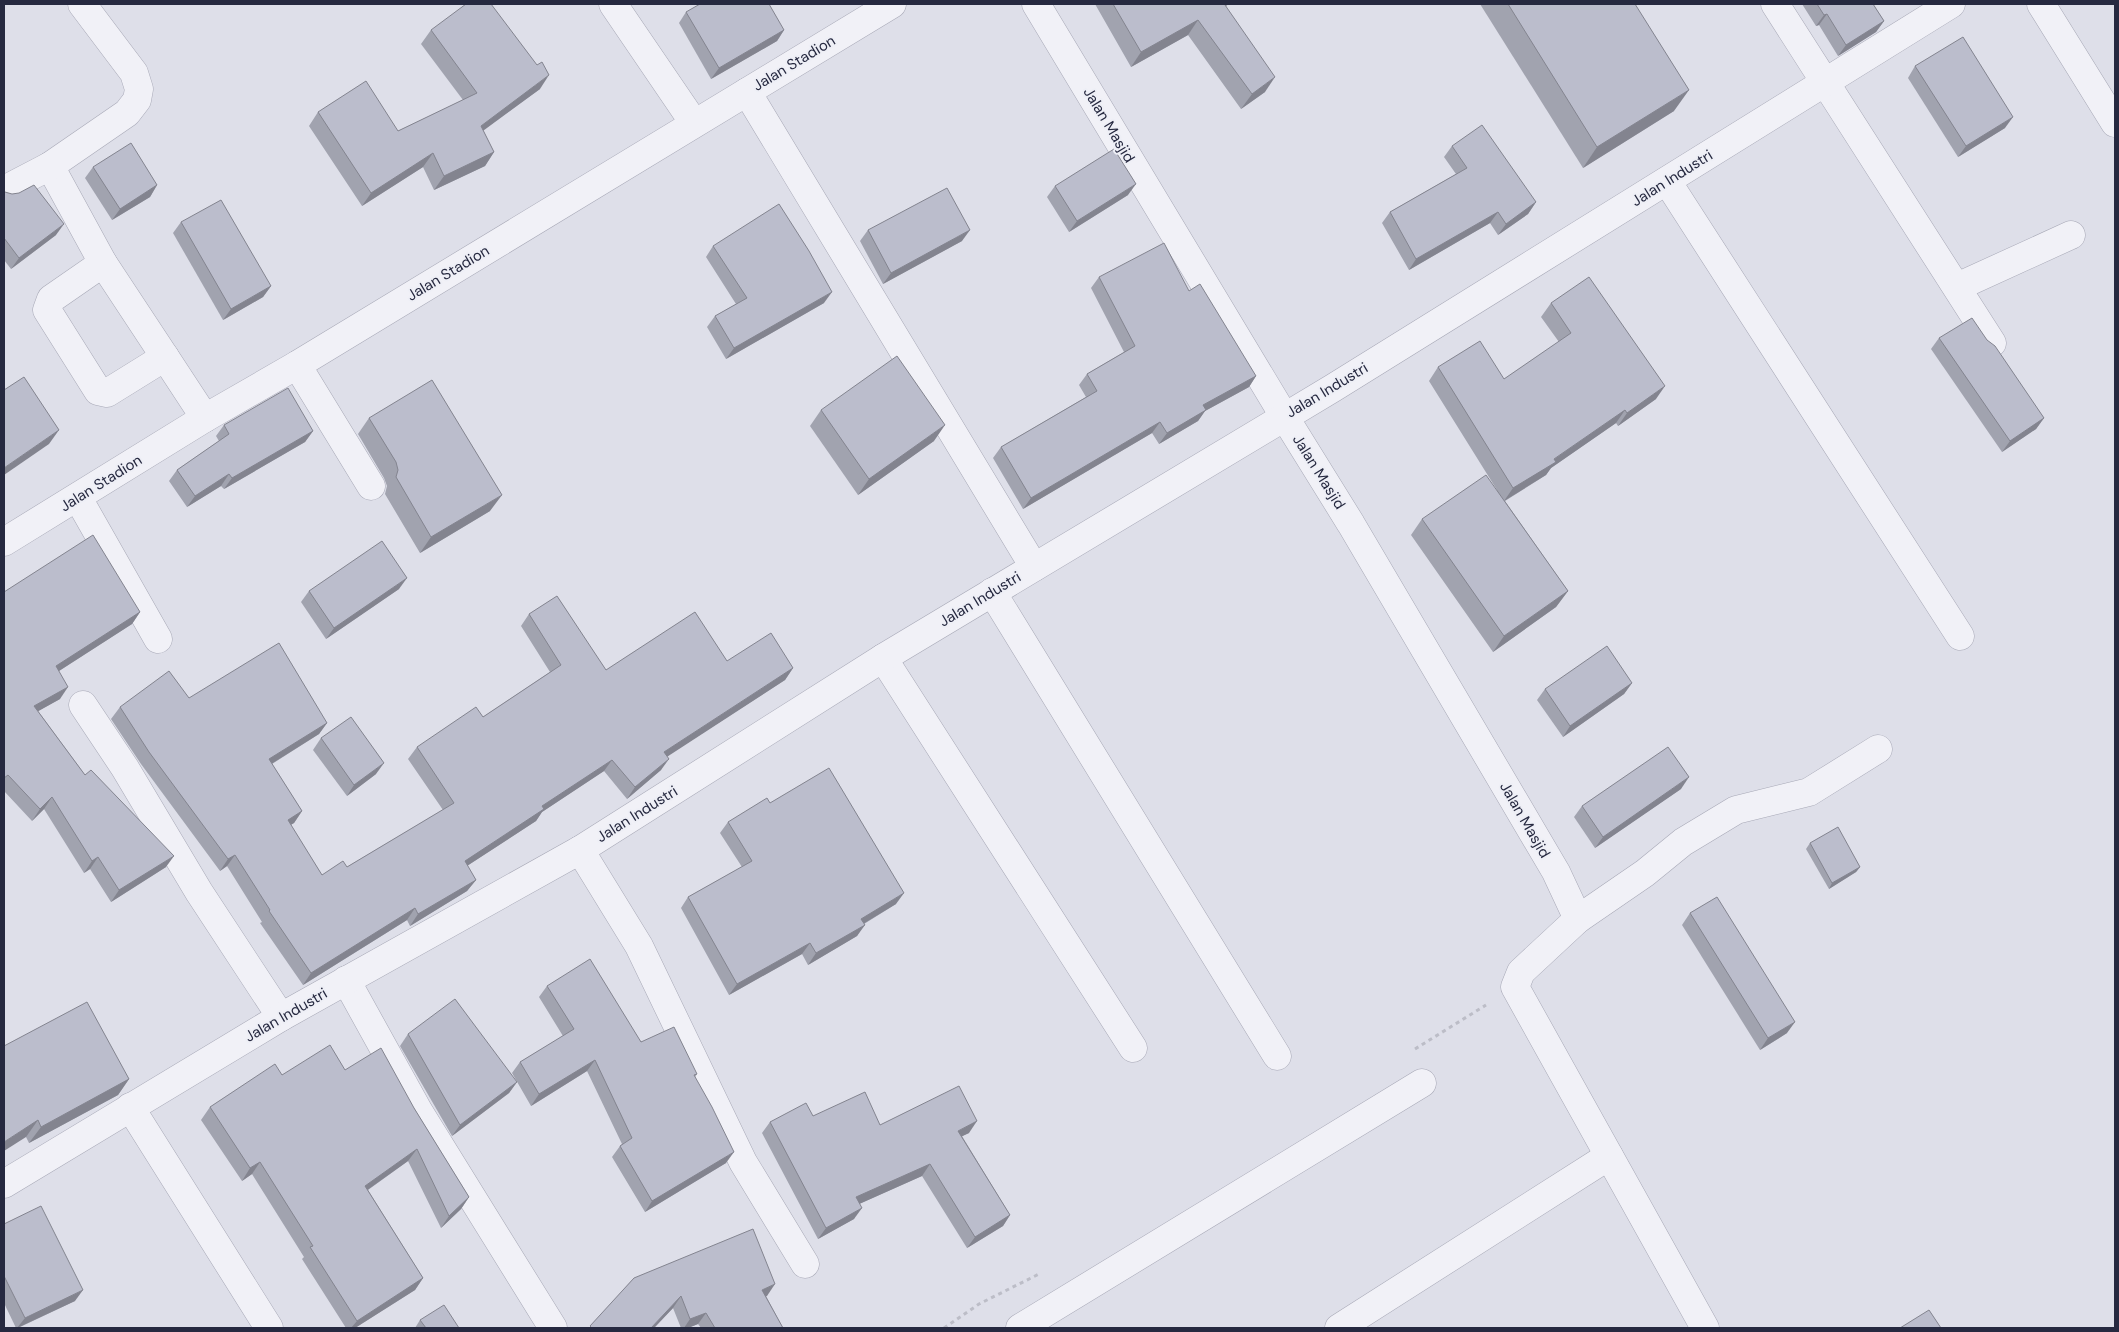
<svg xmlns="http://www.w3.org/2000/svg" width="2119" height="1332" viewBox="0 0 2119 1332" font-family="'DM Sans',sans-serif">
<rect width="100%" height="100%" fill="#dedfe9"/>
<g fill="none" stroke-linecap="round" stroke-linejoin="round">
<defs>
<g id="minor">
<path d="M 613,4 L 694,123"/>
<path d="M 1036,4 L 1284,416 L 1351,524 L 1556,872 L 1578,919"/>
<path d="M 1775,4 L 1992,343"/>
<path d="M 2041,4 L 2115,123"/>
<path d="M 747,92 L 1034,567"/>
<path d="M 50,166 L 103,263 L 165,357"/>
<path d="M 1667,181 L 1960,636"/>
<path d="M 4,190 L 50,166 L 127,113 L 137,100 L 139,89 L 134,73 L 82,4"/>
<path d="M 103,263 L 51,299 L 47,310 L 98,391 L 107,393 L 165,357 L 205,418"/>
<path d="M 1957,287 L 2071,235"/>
<path d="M 297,365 L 371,486"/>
<path d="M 78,498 L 158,639"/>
<path d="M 4,542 L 205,418 L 297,365 L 892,4"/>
<path d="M 992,592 L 1277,1056"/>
<path d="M 883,658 L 1133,1048"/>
<path d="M 83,705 L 125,768 L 199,892 L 281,1017"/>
<path d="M 580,850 L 639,946 L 743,1162 L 805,1264"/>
<path d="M 346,980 L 419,1112 L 553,1328"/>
<path d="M 130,1107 L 269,1328"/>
<path d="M 4,1184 L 281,1017 L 580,850 L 883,658 L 1333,388 L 1951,4"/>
<path d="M 1020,1328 L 1422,1083"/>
<path d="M 1339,1328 L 1609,1156"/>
<path d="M 1705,1328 L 1515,987 L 1521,972 L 1578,919 L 1645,873 L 1683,842 L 1736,810 L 1809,792 L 1878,749"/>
</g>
</defs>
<use href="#minor" stroke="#a7a8b6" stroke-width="29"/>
<g stroke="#bcbdc7" stroke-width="3" stroke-dasharray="4 4" stroke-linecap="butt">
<path d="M 1415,1049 L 1486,1005"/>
<path d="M 944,1328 L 979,1304 L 1041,1273"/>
</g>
<use href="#minor" stroke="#f1f1f7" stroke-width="28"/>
</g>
<g fill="#a1a3af">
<path d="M 1095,4 L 1228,4 L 1226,7 L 1265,92 L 1241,109 L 1188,35 L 1131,67 Z"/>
<path d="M 1480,4 L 1635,4 L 1674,111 L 1583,168 Z"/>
<path d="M 1802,4 L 1873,4 L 1884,21 L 1876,32 L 1838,56 L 1819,25 L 1816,26 Z"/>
<path d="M 686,12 L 784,30 L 777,41 L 711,79 L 679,23 Z"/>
<path d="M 431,30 L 540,89 L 483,130 L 494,152 L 485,166 L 434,190 L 423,167 L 362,206 L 309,126 L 318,112 L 398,131 L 463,100 L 421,44 Z"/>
<path d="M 1915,66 L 2005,128 L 1958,157 L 1908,78 Z"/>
<path d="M 1452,146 L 1536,202 L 1528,214 L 1498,235 L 1490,223 L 1409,270 L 1382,223 L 1390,212 L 1456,174 L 1444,157 Z"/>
<path d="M 93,167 L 157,185 L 150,197 L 112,220 L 85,178 Z"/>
<path d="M 1055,186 L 1128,195 L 1069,232 L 1047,197 Z"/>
<path d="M 4,193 L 56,235 L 11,269 L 4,260 Z"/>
<path d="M 181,222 L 271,286 L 263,297 L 223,320 L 173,233 Z"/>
<path d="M 868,230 L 962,241 L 883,284 L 860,241 Z"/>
<path d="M 713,246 L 824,303 L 726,359 L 707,327 L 715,316 L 736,304 L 706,257 Z"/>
<path d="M 1099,277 L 1189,291 L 1256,376 L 1249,387 L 1205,411 L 1198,421 L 1159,444 L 1152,433 L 1023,509 L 993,458 L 1001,447 L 1086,397 L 1079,385 L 1087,374 L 1124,352 L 1091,288 Z"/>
<path d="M 1551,303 L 1656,399 L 1618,426 L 1616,423 L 1551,468 L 1546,475 L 1505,501 L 1568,591 L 1556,607 L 1493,652 L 1411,535 L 1422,519 L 1497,490 L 1429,381 L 1438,367 L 1504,379 L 1559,342 L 1541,317 Z"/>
<path d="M 1939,338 L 1987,340 L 2044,418 L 2036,429 L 2002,452 L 1931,349 Z"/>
<path d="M 821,410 L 934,441 L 858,495 L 810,426 Z"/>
<path d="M 369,418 L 490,511 L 420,553 L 385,494 L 387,486 L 384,478 L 358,434 Z"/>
<path d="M 224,425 L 313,431 L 305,442 L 224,489 L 221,486 L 187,507 L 169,481 L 177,470 L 219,441 L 216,436 Z"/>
<path d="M 399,589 L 326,639 L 301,602 L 309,591 Z"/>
<path d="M 4,592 L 140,612 L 132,624 L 59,671 L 60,699 L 38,711 L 85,775 L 166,867 L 111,902 L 90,869 L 84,873 L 44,809 L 32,821 L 4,791 Z"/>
<path d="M 529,614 L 606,670 L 727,661 L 793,668 L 785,680 L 667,756 L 661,770 L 627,799 L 604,771 L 542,812 L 536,821 L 467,866 L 476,880 L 467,891 L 410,926 L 407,920 L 303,985 L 260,923 L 262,922 L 227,866 L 220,871 L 141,764 L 111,719 L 120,707 L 189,698 L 327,723 L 319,734 L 272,764 L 302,811 L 294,823 L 290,825 L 322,875 L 347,867 L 443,810 L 408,759 L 417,747 L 483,717 L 550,672 L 521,626 Z"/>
<path d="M 1632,683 L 1624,694 L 1563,737 L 1537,700 L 1545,689 Z"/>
<path d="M 321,738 L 376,774 L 347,796 L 313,750 Z"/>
<path d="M 1681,789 L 1595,848 L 1574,817 L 1582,806 Z"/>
<path d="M 728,822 L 896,904 L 864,924 L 857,936 L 808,965 L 802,954 L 729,995 L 681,908 L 688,897 L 742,867 L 720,833 Z"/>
<path d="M 1810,843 L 1860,867 L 1856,872 L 1829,889 L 1806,849 Z"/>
<path d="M 1690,913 L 1787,1033 L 1760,1050 L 1682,925 Z"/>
<path d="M 547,986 L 697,1074 L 695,1077 L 726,1163 L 645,1212 L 612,1157 L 620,1146 L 622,1144 L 587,1071 L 531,1106 L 512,1073 L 520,1062 L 563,1036 L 539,997 Z"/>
<path d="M 408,1034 L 517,1082 L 509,1093 L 452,1136 L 400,1046 Z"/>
<path d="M 4,1046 L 129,1079 L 118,1095 L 29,1143 L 26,1137 Z"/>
<path d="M 345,1070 L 414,1108 L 469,1197 L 461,1209 L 441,1228 L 408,1161 L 368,1190 L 423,1278 L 415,1290 L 355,1328 L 346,1328 L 302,1259 L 304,1257 L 252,1174 L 242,1181 L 201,1120 L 210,1107 L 282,1075 Z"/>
<path d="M 813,1116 L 880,1125 L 969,1133 L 962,1136 L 1010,1215 L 1003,1226 L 967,1248 L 922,1176 L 859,1204 L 854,1219 L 818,1239 L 762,1133 L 770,1122 Z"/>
<path d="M 4,1224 L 75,1301 L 18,1328 L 16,1328 L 4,1303 Z"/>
<path d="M 634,1278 L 767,1296 L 766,1296 L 783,1328 L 701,1328 L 698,1324 L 688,1328 L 681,1328 L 673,1308 L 654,1328 L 589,1328 Z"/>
<path d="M 420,1320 L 459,1328 L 415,1328 Z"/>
</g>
<g fill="#83848f">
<path d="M 1827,14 L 1819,25 L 1816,26 L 1824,15 Z"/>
<path d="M 1198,20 L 1188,35 L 1131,67 L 1141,52 Z"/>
<path d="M 1884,21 L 1876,32 L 1838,56 L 1846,45 Z"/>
<path d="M 784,30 L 777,41 L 711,79 L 719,68 Z"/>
<path d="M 549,75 L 540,89 L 472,139 L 481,126 Z"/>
<path d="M 1275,77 L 1265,92 L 1241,109 L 1252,94 Z"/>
<path d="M 1689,90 L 1674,111 L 1583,168 L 1597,147 Z"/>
<path d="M 2013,117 L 2005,128 L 1958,157 L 1966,146 Z"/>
<path d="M 494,152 L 485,166 L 434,190 L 444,176 Z"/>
<path d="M 433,153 L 423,167 L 362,206 L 371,193 Z"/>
<path d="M 1136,184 L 1128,195 L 1069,232 L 1077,221 Z"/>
<path d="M 157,185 L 150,197 L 112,220 L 120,209 Z"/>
<path d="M 1536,202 L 1528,214 L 1498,235 L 1506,224 Z"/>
<path d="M 1498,212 L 1490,223 L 1409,270 L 1416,259 Z"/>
<path d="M 64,224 L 56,235 L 11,269 L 19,258 Z"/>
<path d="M 970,230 L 962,241 L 883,284 L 891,273 Z"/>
<path d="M 271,286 L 263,297 L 223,320 L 231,309 Z"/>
<path d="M 832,292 L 824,303 L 726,359 L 734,348 Z"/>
<path d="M 1256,376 L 1249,387 L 1205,411 L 1198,421 L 1159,444 L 1167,433 L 1203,405 Z"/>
<path d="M 1665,386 L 1656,399 L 1618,426 L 1627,413 Z"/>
<path d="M 1625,410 L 1616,423 L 1551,468 L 1546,475 L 1504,501 L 1513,488 Z"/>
<path d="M 2044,418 L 2036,429 L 2002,452 L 2010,441 Z"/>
<path d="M 1160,422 L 1152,433 L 1023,509 L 1031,498 Z"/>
<path d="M 945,425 L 934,441 L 858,495 L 869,479 Z"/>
<path d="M 59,430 L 49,444 L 4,475 L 4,468 Z"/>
<path d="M 313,431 L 305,442 L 224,489 L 232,478 Z"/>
<path d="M 229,474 L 221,486 L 187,507 L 195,496 Z"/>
<path d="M 502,495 L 490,511 L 420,553 L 431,537 Z"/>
<path d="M 407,578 L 399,589 L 326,639 L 334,628 Z"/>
<path d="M 1568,591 L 1556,607 L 1493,652 L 1504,636 Z"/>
<path d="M 140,612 L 132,624 L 48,678 L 56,666 Z"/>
<path d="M 793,668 L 785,680 L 656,764 L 664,752 Z"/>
<path d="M 1632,683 L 1624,694 L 1563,737 L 1570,726 Z"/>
<path d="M 68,687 L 60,699 L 26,718 L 34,706 Z"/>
<path d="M 327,723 L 319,734 L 260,771 L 269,759 Z"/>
<path d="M 669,759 L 661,770 L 627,799 L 635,787 Z"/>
<path d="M 612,760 L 604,771 L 542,812 L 536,821 L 456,873 L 465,861 L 542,806 Z"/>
<path d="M 384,763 L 376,774 L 347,796 L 354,785 Z"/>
<path d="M 1689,777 L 1681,789 L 1595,848 L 1603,837 Z"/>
<path d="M 52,797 L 44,809 L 32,821 L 40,809 Z"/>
<path d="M 302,811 L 294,823 L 279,832 L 288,820 Z"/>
<path d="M 235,855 L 227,866 L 220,871 L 228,859 Z"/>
<path d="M 174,856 L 166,867 L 111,902 L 119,890 Z"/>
<path d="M 98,857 L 90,869 L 84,873 L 92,861 Z"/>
<path d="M 1860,867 L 1856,872 L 1829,889 L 1832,883 Z"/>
<path d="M 476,880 L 467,891 L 410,926 L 418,914 Z"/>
<path d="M 904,893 L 896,904 L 853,930 L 861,919 Z"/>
<path d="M 415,908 L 407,920 L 303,985 L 311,973 Z"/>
<path d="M 865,925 L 857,936 L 808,965 L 816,953 Z"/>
<path d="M 810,943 L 802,954 L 729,995 L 737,984 Z"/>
<path d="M 1795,1022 L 1787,1033 L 1760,1050 L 1768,1038 Z"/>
<path d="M 595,1060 L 587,1071 L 531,1106 L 539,1094 Z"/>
<path d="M 129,1079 L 118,1095 L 29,1143 L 41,1127 Z"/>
<path d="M 517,1082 L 509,1093 L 452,1136 L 460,1125 Z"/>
<path d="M 38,1120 L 26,1137 L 4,1151 L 4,1142 Z"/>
<path d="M 977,1121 L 969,1133 L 950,1142 L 958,1131 Z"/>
<path d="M 417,1149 L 408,1161 L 356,1198 L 365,1186 Z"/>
<path d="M 734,1152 L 726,1163 L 645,1212 L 652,1201 Z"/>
<path d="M 260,1162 L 252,1174 L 242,1181 L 250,1168 Z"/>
<path d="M 930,1164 L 922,1176 L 848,1209 L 856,1197 Z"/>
<path d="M 469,1197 L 461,1209 L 441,1228 L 449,1216 Z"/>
<path d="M 862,1208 L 854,1219 L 818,1239 L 826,1228 Z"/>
<path d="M 1010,1215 L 1003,1226 L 967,1248 L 975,1237 Z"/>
<path d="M 423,1278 L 415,1290 L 355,1328 L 351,1328 L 357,1321 Z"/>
<path d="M 775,1284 L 767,1296 L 754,1301 L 762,1290 Z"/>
<path d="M 83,1290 L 75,1301 L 17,1328 L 25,1318 Z"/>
<path d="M 681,1296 L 673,1308 L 654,1328 L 651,1328 Z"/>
<path d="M 706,1313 L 698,1324 L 688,1328 L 684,1328 L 690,1319 Z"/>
</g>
<g fill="#bbbdcc" stroke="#83848f">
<path d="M 466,4 L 491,4 L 537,65 L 542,62 L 549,75 L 481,126 L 494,152 L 444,176 L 433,153 L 371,193 L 318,112 L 366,81 L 398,131 L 477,93 L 431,30 Z"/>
<path d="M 700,4 L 769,4 L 784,30 L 719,68 L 686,12 Z"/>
<path d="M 1113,4 L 1227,4 L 1225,5 L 1275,77 L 1252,94 L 1198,20 L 1141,52 Z"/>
<path d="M 1508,4 L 1635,4 L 1689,90 L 1597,147 Z"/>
<path d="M 1817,4 L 1873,4 L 1884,21 L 1846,45 L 1827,14 L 1824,15 Z"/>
<path d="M 1963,37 L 2013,117 L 1966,146 L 1915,66 Z"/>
<path d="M 1482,125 L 1536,202 L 1506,224 L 1498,212 L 1416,259 L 1390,212 L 1467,168 L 1452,146 Z"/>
<path d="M 131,143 L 157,185 L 120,209 L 93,167 Z"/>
<path d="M 1114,149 L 1136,184 L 1077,221 L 1055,186 Z"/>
<path d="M 34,185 L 64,224 L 19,258 L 4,238 L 4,193 L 5,192 L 12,194 L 19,193 Z"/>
<path d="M 947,188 L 970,230 L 891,273 L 868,230 Z"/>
<path d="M 221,200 L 271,286 L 231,309 L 181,222 Z"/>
<path d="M 779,204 L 809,251 L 832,292 L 734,348 L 715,316 L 747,298 L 713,246 Z"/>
<path d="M 1164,243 L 1189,291 L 1200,284 L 1256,376 L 1203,405 L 1206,410 L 1167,433 L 1160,422 L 1031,498 L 1001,447 L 1097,391 L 1087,374 L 1135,346 L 1099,277 Z"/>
<path d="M 1589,277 L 1665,386 L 1627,413 L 1625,410 L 1554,459 L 1556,462 L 1513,488 L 1438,367 L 1480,341 L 1504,379 L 1571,333 L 1551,303 Z"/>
<path d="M 1972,318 L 1987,340 L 1995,346 L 2044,418 L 2010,441 L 1939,338 Z"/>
<path d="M 897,356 L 945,425 L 869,479 L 821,410 Z"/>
<path d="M 24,377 L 59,430 L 4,468 L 4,390 Z"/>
<path d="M 432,380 L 502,495 L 431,537 L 396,477 L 398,470 L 396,462 L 369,418 Z"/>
<path d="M 288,388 L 313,431 L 232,478 L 229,474 L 195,496 L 177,470 L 229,434 L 224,425 Z"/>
<path d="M 1486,475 L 1568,591 L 1504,636 L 1422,519 Z"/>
<path d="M 93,535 L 140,612 L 56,666 L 68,687 L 34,706 L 85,775 L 91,770 L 174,856 L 119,890 L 98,857 L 92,861 L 52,797 L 40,809 L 8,775 L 4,778 L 4,592 Z"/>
<path d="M 382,541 L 407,578 L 334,628 L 309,591 Z"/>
<path d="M 557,596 L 606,670 L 695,612 L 727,661 L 771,633 L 793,668 L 664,752 L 669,759 L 635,787 L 612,760 L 542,806 L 544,809 L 465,861 L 476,880 L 418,914 L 415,908 L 311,973 L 269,911 L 270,910 L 235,855 L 228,859 L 149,752 L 120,707 L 169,671 L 189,698 L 279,643 L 327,723 L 269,759 L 302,811 L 288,820 L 322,875 L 343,861 L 347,867 L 454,803 L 417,747 L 476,707 L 483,717 L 561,665 L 529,614 Z"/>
<path d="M 1607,646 L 1632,683 L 1570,726 L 1545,689 Z"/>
<path d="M 351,717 L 384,763 L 354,785 L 321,738 Z"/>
<path d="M 1668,747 L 1689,777 L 1603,837 L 1582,806 Z"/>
<path d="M 829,768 L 904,893 L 861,919 L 865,925 L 816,953 L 810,943 L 737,984 L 688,897 L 752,861 L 728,822 L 767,798 L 770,803 Z"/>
<path d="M 1838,827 L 1860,867 L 1832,883 L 1810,843 Z"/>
<path d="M 1717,897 L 1795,1022 L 1768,1038 L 1690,913 Z"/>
<path d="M 590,959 L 641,1042 L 674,1027 L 697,1074 L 694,1075 L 712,1107 L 734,1152 L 652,1201 L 620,1146 L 632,1138 L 595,1060 L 539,1094 L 520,1062 L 574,1029 L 547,986 Z"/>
<path d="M 455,999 L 517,1082 L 460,1125 L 408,1034 Z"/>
<path d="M 87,1002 L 129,1079 L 41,1127 L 38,1120 L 4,1142 L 4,1046 Z"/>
<path d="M 330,1045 L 345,1070 L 381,1048 L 414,1108 L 469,1197 L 449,1216 L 417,1149 L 365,1186 L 423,1278 L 357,1321 L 310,1247 L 313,1246 L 260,1162 L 250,1168 L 210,1107 L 275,1064 L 282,1075 Z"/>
<path d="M 959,1086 L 977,1121 L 958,1131 L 1010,1215 L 975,1237 L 930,1164 L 856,1197 L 862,1208 L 826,1228 L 770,1122 L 806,1103 L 813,1116 L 865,1092 L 880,1125 Z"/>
<path d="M 41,1206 L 83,1290 L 25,1318 L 4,1276 L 4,1224 Z"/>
<path d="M 753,1229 L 775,1284 L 762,1290 L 783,1328 L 715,1328 L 706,1313 L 690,1319 L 681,1296 L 651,1328 L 592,1328 L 590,1326 L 634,1278 Z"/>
<path d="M 444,1305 L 459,1328 L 426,1328 L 420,1320 Z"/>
<path d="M 1929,1310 L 1941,1328 L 1900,1328 Z"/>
</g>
<g text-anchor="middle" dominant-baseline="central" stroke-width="4" stroke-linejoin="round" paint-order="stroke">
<g font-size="15" fill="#262940" stroke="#eeeff6">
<text transform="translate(794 63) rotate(-31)">Jalan Stadion</text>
<text transform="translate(1109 125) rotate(59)">Jalan Masjid</text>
<text transform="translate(1672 178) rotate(-32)">Jalan Industri</text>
<text transform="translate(448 273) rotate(-31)">Jalan Stadion</text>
<text transform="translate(1327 390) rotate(-31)">Jalan Industri</text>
<text transform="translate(1319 472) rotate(58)">Jalan Masjid</text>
<text transform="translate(101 483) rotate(-32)">Jalan Stadion</text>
<text transform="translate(980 599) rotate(-31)">Jalan Industri</text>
<text transform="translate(637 814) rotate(-32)">Jalan Industri</text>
<text transform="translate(1525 820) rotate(60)">Jalan Masjid</text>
<text transform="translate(286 1015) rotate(-30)">Jalan Industri</text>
</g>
</g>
<rect width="2119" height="1332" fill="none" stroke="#262940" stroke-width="10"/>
</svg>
